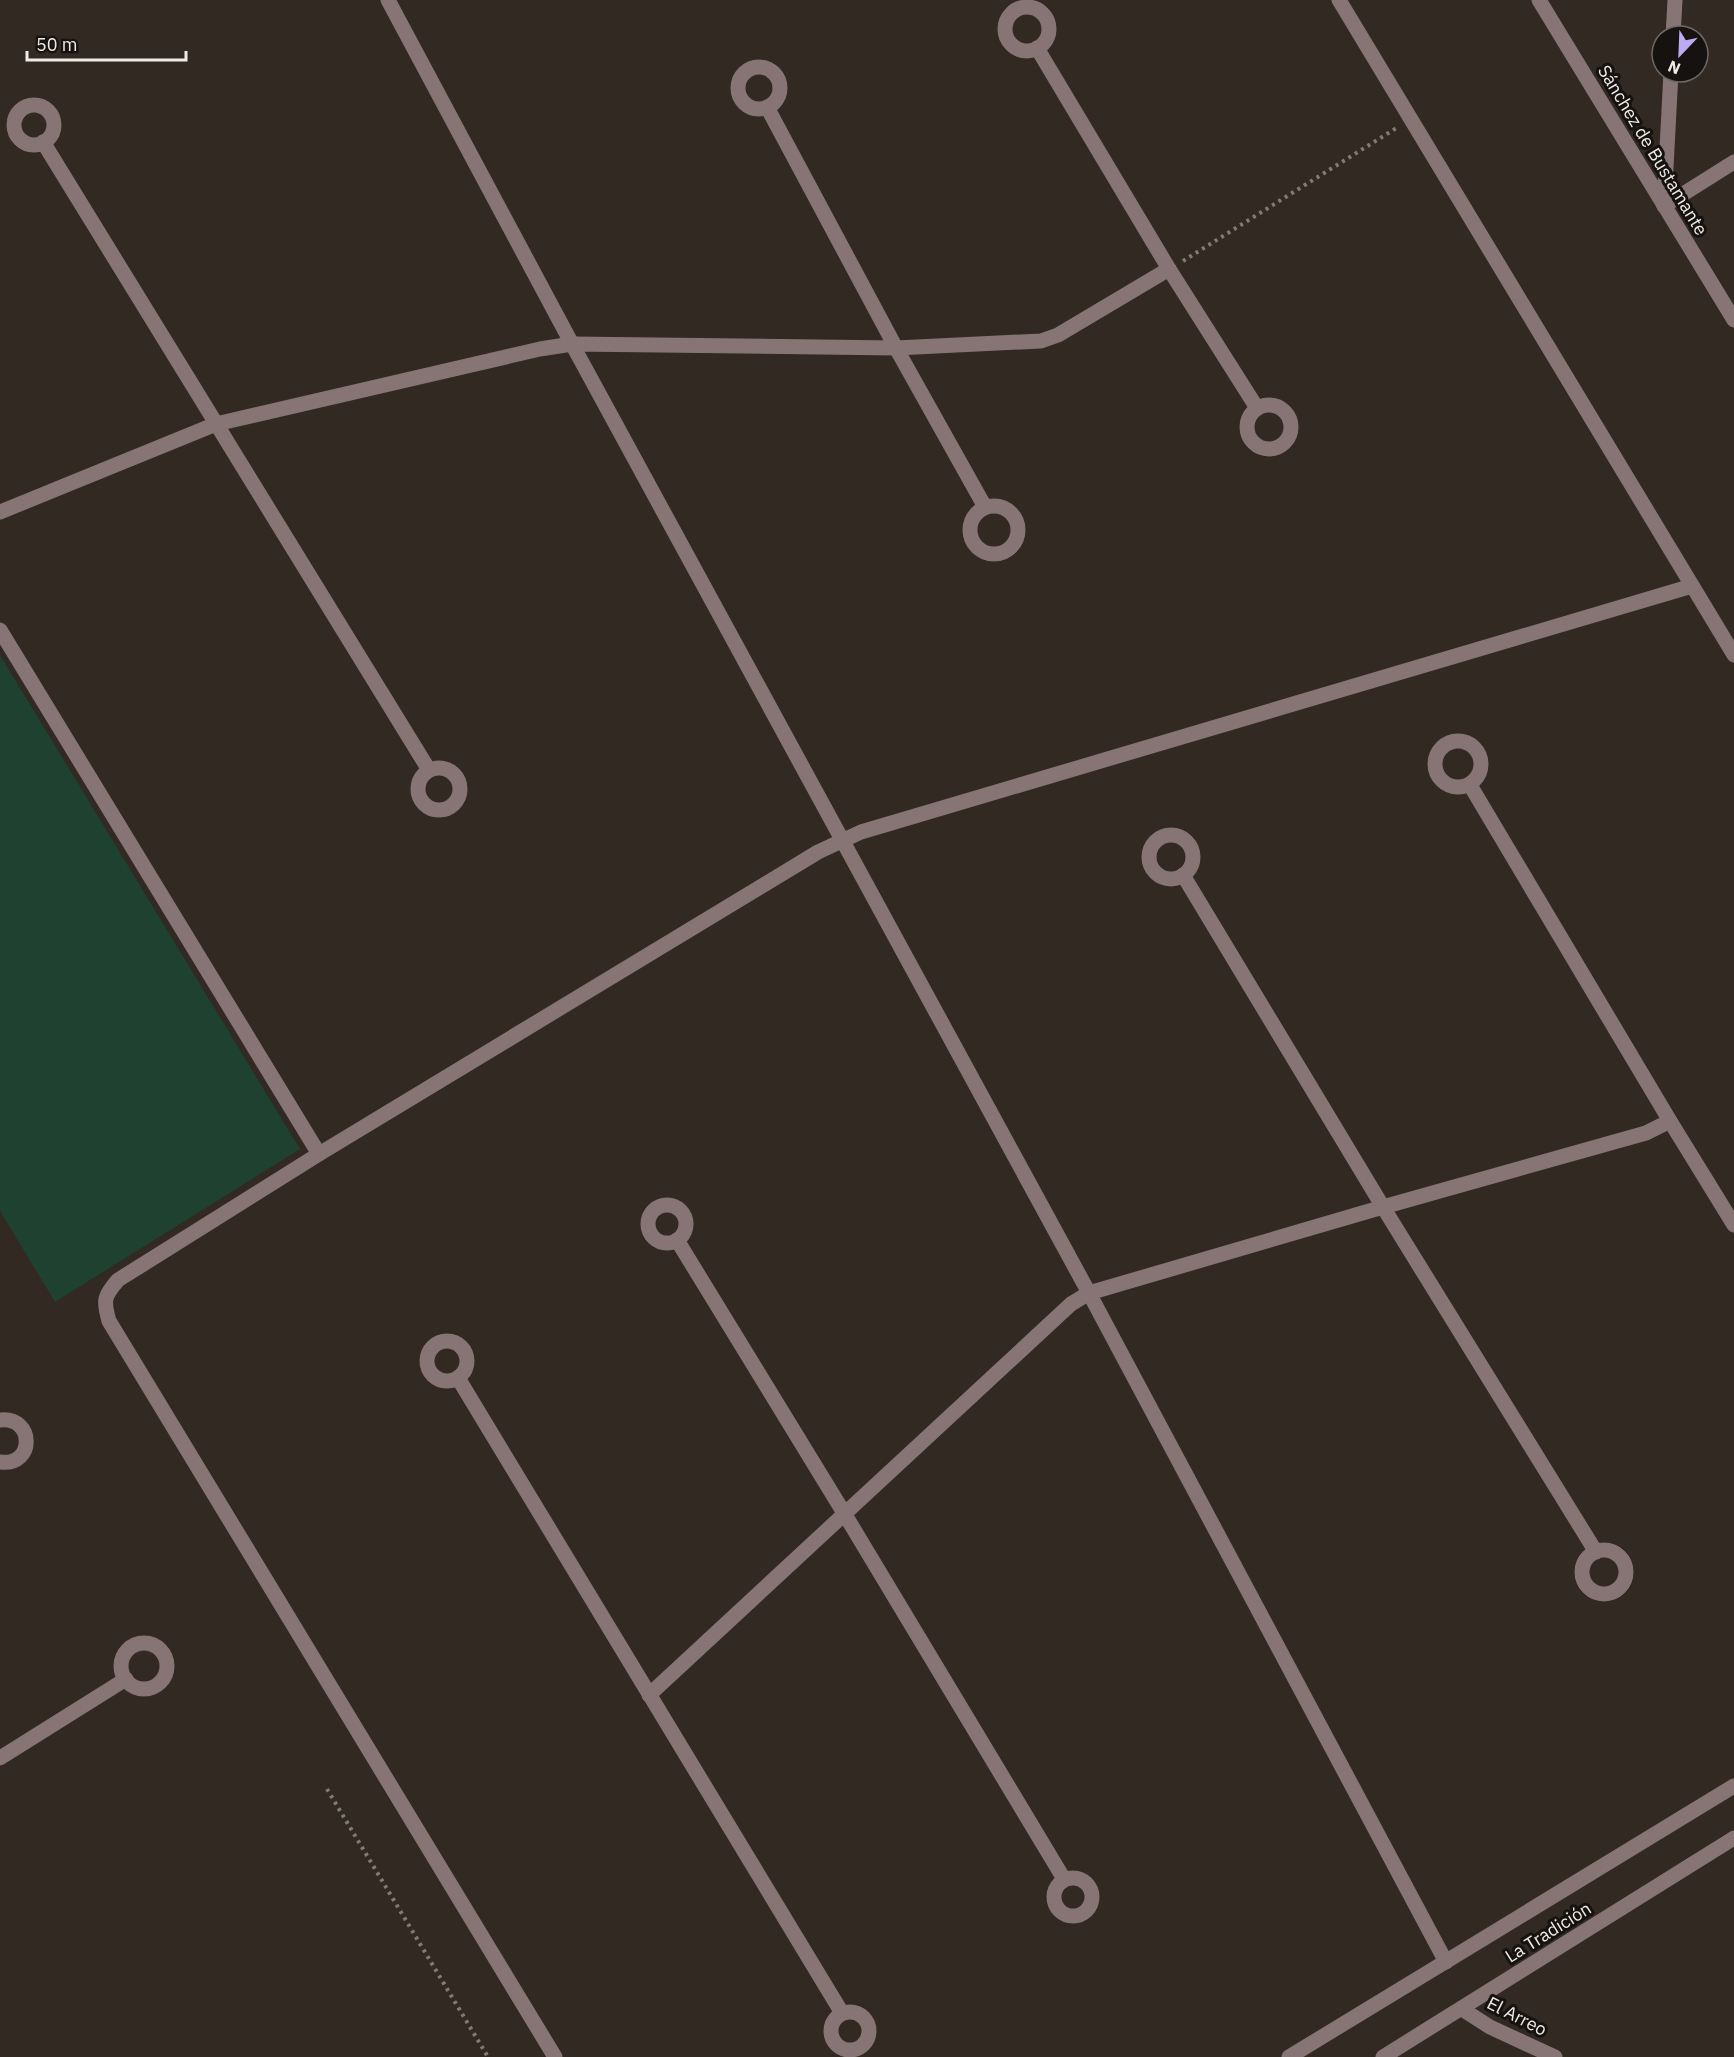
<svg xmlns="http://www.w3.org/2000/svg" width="1734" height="2057" viewBox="0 0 1734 2057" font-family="'IBM Plex Sans',sans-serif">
<rect width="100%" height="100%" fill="#312922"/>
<path fill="#1f412f" d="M 0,655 L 300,1149 L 55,1302 L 0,1211 Z"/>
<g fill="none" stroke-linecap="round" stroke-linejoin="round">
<g stroke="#827b75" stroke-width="4" stroke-dasharray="3 4.5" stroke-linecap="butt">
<path d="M 1183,261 L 1398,127"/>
<path d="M 327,1789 L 488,2057"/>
</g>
<g stroke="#877474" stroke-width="15">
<path d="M 388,0 L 572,344 L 1089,1293 L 1446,1962"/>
<path d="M 1339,0 L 1734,655"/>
<path d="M 1539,0 L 1734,320"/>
<circle cx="1027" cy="29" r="22"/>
<path d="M 1673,36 L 1675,0"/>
<path d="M 1037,48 L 1169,269 L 1257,408"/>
<circle cx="759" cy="88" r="21"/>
<circle cx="34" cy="125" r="20"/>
<path d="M 767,107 L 896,348 L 985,507"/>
<path d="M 43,142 L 429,770"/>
<path d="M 1664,206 L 1671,72"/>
<path d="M 1664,206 L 1734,162"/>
<circle cx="1269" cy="427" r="22"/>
<circle cx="994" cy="530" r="24"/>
<path d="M 0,512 L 216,424 L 540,349 L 572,344 L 896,348 L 1041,341 L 1058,335 L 1169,269"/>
<path d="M 0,630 L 319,1154"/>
<circle cx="1458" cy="764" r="23"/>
<circle cx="439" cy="789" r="21"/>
<path d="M 1470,785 L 1670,1121 L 1734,1225"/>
<circle cx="1171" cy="857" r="22"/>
<path d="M 1183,875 L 1383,1207 L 1596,1552"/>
<circle cx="667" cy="1224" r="19"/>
<path d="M 677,1240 L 844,1513 L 1064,1879"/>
<circle cx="447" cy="1361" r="20"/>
<path d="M 458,1378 L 842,2013"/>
<path d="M 0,1420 C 35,1416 35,1467 0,1462"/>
<circle cx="1604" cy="1572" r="22"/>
<circle cx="144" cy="1666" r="23"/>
<path d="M 649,1695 L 1071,1304 L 1089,1293 L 1383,1207 L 1646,1133 L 1670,1121"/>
<path d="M 0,1758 L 126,1679"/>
<circle cx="1073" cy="1897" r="19"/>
<path d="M 1462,2009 L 1490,2027 L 1555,2057"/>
<circle cx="850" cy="2031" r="19"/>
<path d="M 555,2057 L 109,1321 C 103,1300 104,1296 118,1280 L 319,1154 L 818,852 L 861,832 L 1692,586"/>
<path d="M 1289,2057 L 1734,1786"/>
<path d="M 1383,2057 L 1734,1838"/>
</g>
</g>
<g text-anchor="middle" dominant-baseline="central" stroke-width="6" stroke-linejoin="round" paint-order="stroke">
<g font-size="18" fill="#f0ebe6" stroke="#16120f">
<text transform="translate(1653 150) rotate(59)">Sánchez de Bustamante</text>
<text transform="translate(1548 1932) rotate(-32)">La Tradición</text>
<text transform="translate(1517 2016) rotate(27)">El Arreo</text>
</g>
</g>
<g transform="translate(1680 54) rotate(203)"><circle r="28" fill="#16120f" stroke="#6d6965" stroke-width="1.5"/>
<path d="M0-4.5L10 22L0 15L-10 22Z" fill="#bea9f5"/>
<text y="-9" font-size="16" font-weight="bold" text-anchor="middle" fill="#f0ebe6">N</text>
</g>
<path d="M27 51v9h159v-9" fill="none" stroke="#f0ebe6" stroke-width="3"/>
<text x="36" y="51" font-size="18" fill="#f0ebe6" stroke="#16120f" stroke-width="4.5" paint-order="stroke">50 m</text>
</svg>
